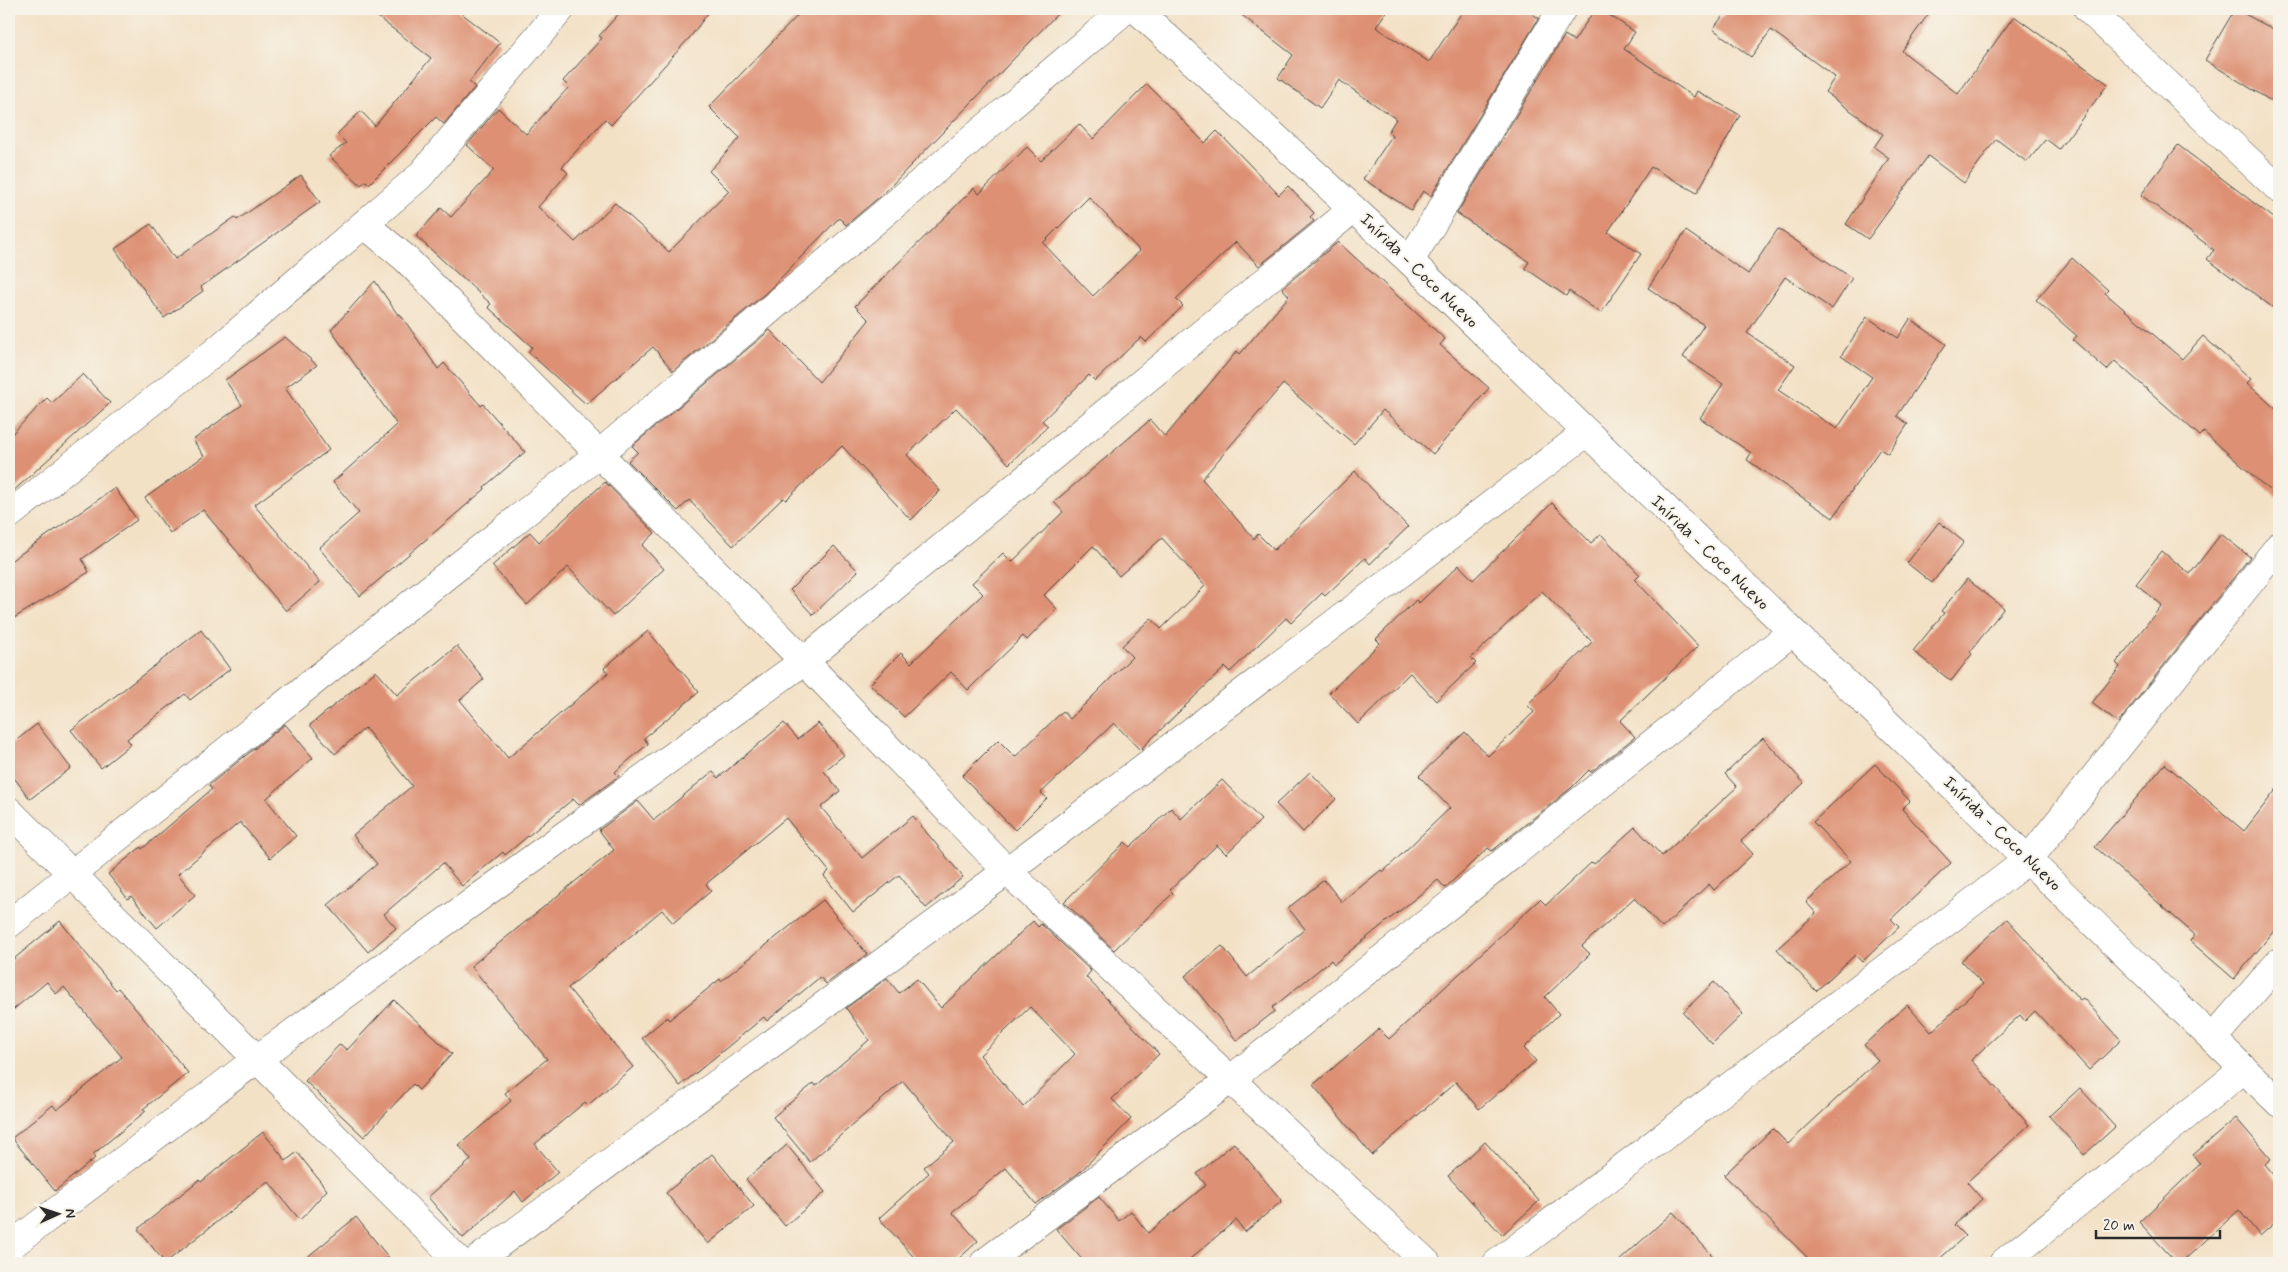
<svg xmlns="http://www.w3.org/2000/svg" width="2288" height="1272" viewBox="0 0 2288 1272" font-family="Mynerve,sans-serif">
<rect width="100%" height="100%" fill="#f7f3e8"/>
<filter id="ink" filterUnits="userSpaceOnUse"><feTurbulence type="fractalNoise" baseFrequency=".02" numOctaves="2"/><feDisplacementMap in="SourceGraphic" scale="10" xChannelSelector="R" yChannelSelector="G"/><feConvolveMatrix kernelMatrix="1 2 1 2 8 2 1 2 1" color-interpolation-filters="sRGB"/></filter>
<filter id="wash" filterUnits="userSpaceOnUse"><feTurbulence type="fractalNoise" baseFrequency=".0096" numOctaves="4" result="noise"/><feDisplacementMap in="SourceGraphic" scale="20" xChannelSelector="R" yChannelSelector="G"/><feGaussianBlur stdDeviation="1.12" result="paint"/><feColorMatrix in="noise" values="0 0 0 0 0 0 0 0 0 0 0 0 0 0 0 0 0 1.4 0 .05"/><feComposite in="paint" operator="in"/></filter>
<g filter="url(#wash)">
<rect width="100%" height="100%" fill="#f3e1c6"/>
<g id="blocks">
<g fill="#dd9073" fill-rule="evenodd">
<path d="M 367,9 L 456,9 L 500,43 L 469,82 L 475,87 L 444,124 L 436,117 L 369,184 L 366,181 L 361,185 L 329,156 L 346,143 L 337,134 L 361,111 L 375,126 L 431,58 Z"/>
<path d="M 623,9 L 711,9 L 691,36 L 611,125 L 605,119 L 562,167 L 568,173 L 538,207 L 575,242 L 615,203 L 669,252 L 729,191 L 709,171 L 740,138 L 709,107 L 804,9 L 1062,9 L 883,194 L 846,225 L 839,218 L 768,291 L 673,371 L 653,347 L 586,404 L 528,352 L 532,347 L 488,307 L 491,304 L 416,236 L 441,208 L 451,217 L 494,170 L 467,145 L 498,108 L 526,134 L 569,87 L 563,81 L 602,38 L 599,36 Z"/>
<path d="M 1234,9 L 1388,9 L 1376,27 L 1429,62 L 1464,9 L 1525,9 L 1539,18 L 1431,196 L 1423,191 L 1411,210 L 1363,179 L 1392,136 L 1388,132 L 1396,119 L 1339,80 L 1320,108 L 1278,78 L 1293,55 Z"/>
<path d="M 1595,9 L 1600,9 L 1635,32 L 1624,49 L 1694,97 L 1697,91 L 1740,115 L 1697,193 L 1651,167 L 1608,232 L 1641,254 L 1601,313 L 1569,291 L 1566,296 L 1525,268 L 1529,262 L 1457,213 L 1565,35 L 1574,41 Z"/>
<path d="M 1728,9 L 1932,9 L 1902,51 L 1958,94 L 2014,16 L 2108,84 L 2059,149 L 2046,139 L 2027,162 L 1996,139 L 1964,183 L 1928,156 L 1868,239 L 1846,224 L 1889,158 L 1874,147 L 1883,134 L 1825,92 L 1835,77 L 1771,30 L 1751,57 L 1713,29 Z"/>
<path d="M 2235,9 L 2279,32 L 2279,106 L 2205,60 Z"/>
<path d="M 1147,84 L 1205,143 L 1217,131 L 1279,195 L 1288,186 L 1314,213 L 1310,217 L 1314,221 L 1259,266 L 1236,242 L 1176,299 L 1183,306 L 1146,342 L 1141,337 L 1095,381 L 1089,375 L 1042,421 L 1048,426 L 1009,464 L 956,408 L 907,455 L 940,491 L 911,520 L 842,446 L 786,500 L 783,498 L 733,546 L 689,500 L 678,511 L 628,461 L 638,452 L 632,446 L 770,330 L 819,382 L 869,320 L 855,306 L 974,188 L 979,194 L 1027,147 L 1041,161 L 1079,124 L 1093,139 ZM 1089,197 L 1140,251 L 1093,296 L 1043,243 Z"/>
<path d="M 2178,145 L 2279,222 L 2279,312 L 2207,259 L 2214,250 L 2141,195 Z"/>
<path d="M 301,175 L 320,202 L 201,287 L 203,291 L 164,318 L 115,249 L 151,224 L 175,259 L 235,217 L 237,220 Z"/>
<path d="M 1778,229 L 1852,278 L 1832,309 L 1785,277 L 1747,333 L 1795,365 L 1778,390 L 1837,429 L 1872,377 L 1841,356 L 1867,317 L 1898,338 L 1910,319 L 1946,344 L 1897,416 L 1908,424 L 1888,454 L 1880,449 L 1833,518 L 1747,460 L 1751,453 L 1700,418 L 1723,384 L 1683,357 L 1704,325 L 1648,288 L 1686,231 L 1748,274 Z"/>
<path d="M 1338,242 L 1445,339 L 1440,345 L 1489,388 L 1433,454 L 1383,410 L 1354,444 L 1283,384 L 1202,479 L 1254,539 L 1258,534 L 1274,550 L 1355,471 L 1408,527 L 1370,564 L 1365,558 L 1325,596 L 1322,593 L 1291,623 L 1286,618 L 1230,672 L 1225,667 L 1140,750 L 1114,723 L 1041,793 L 1047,798 L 1015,830 L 962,776 L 998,740 L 1015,757 L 1063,711 L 1070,719 L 1132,657 L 1122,646 L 1151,618 L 1161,629 L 1205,586 L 1162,538 L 1119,576 L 1093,546 L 1044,595 L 1057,609 L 1027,640 L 1023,636 L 968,690 L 951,672 L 904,717 L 870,684 L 901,653 L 911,663 L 983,594 L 972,583 L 1003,553 L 1012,562 L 1063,512 L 1054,502 L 1150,420 L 1165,437 L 1237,351 L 1240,354 L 1289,296 L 1282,288 Z"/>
<path d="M 2072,258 L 2108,290 L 2105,293 L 2182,359 L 2203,336 L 2251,379 L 2247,383 L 2279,412 L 2279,499 L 2204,432 L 2200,436 L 2115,361 L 2107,370 L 2073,340 L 2077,336 L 2036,300 Z"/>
<path d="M 375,281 L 398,315 L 400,314 L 438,369 L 444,363 L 481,406 L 483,404 L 525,452 L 484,487 L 485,489 L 360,596 L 319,548 L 359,513 L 333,482 L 397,425 L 331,330 Z"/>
<path d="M 285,337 L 317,365 L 285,388 L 329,450 L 254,505 L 320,582 L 286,611 L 203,510 L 170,533 L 145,498 L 204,456 L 193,440 L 242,405 L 225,380 Z"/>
<path d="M 83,374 L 110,403 L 9,495 L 9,437 L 47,398 L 52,403 Z"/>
<path d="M 605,482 L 655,533 L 642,545 L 664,569 L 613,616 L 568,567 L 527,605 L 492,566 L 530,532 L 539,542 Z"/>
<path d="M 115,488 L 137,520 L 82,559 L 89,572 L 9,621 L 9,562 Z"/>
<path d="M 1552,503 L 1591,543 L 1601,534 L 1640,575 L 1635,580 L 1698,646 L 1620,721 L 1635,737 L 1591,772 L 1589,770 L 1570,789 L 1492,851 L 1488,848 L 1445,888 L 1438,880 L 1334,964 L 1331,960 L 1272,1008 L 1275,1011 L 1237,1041 L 1185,976 L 1222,946 L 1247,977 L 1305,929 L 1288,908 L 1324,880 L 1342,902 L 1381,870 L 1383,872 L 1450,808 L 1419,776 L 1465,732 L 1488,756 L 1534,712 L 1527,705 L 1592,642 L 1542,591 L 1471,658 L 1476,663 L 1436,701 L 1410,673 L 1358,724 L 1329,693 L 1380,643 L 1376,639 L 1416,600 L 1419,603 L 1459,565 L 1473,580 Z"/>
<path d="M 1939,522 L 1964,542 L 1932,583 L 1907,563 Z"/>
<path d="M 2221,534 L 2250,557 L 2118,723 L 2092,703 L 2120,667 L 2116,663 L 2162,605 L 2136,584 L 2162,551 L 2190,574 Z"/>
<path d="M 834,546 L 858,571 L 813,615 L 790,590 Z"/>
<path d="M 1967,579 L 2004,608 L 1970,652 L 1972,654 L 1951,681 L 1913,651 L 1944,613 L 1941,611 Z"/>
<path d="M 201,630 L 230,669 L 190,700 L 185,694 L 127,739 L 131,744 L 101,768 L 71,730 Z"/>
<path d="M 648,631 L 699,692 L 644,738 L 648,744 L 615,772 L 619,776 L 579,805 L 573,799 L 505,855 L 503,852 L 462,886 L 443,863 L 384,914 L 396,928 L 368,952 L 328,905 L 377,864 L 353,835 L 412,786 L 365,728 L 335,754 L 310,725 L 376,671 L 397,695 L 457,646 L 484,679 L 460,700 L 508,758 L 608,673 L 604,668 Z"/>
<path d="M 784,723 L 798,739 L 818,723 L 844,755 L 824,771 L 840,791 L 821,807 L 862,858 L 913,816 L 963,877 L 926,908 L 899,875 L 853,912 L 824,876 L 829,871 L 786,818 L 706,884 L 711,891 L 673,923 L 662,910 L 568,988 L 633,1067 L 588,1105 L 585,1102 L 535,1144 L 558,1172 L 523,1202 L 515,1191 L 463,1238 L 428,1197 L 471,1160 L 459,1145 L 511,1101 L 505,1093 L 547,1059 L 471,966 L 614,850 L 599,830 L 638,801 L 654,820 L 713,771 L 718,778 Z"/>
<path d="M 37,724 L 71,768 L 30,799 L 9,771 L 9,746 Z"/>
<path d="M 285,724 L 313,758 L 266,799 L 296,836 L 270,858 L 240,822 L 178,874 L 195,895 L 157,928 L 131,896 L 128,899 L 108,874 L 141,847 L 142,849 L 212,789 L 209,785 Z"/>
<path d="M 1763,738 L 1804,783 L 1741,841 L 1753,854 L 1714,890 L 1709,884 L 1662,928 L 1634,898 L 1582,946 L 1590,954 L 1545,997 L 1559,1014 L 1524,1048 L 1536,1061 L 1479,1109 L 1456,1082 L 1372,1155 L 1313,1085 L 1379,1029 L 1389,1039 L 1540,899 L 1546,905 L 1592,862 L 1594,864 L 1635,827 L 1662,856 L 1737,787 L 1725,774 Z"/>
<path d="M 1875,764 L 1910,801 L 1902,809 L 1951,863 L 1891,919 L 1899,927 L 1862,962 L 1855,955 L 1816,991 L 1777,949 L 1816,913 L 1806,902 L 1851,861 L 1813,822 Z"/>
<path d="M 2165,764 L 2244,831 L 2279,786 L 2279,925 L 2234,979 L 2190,941 L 2195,935 L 2095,847 Z"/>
<path d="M 1310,772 L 1336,799 L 1303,832 L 1276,804 Z"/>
<path d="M 1222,780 L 1261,820 L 1226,854 L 1217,845 L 1170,890 L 1173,893 L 1114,950 L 1064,902 L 1125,842 L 1130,847 L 1171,808 L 1181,819 Z"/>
<path d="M 823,900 L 867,954 L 826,984 L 820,977 L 767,1021 L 764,1017 L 680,1086 L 642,1038 L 667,1017 L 669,1020 L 720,979 L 721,981 Z"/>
<path d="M 2007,919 L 2080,1000 L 2083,998 L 2121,1040 L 2089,1070 L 2035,1011 L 2025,1021 L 2020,1015 L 1971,1060 L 2029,1125 L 1967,1182 L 1982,1199 L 1954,1225 L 1965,1236 L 1935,1263 L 1813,1263 L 1724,1175 L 1773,1129 L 1788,1144 L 1878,1060 L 1864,1045 L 1907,1005 L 1931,1032 L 1983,984 L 1961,961 Z"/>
<path d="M 60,921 L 96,966 L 116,990 L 118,988 L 154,1031 L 188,1073 L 143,1109 L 146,1111 L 92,1155 L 95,1158 L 55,1191 L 12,1138 L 53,1105 L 57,1110 L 122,1057 L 64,987 L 56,994 L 47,982 L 9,1013 L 9,963 Z"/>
<path d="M 1033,921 L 1038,927 L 1041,924 L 1091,971 L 1086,977 L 1159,1054 L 1112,1099 L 1131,1119 L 1080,1172 L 1036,1204 L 1006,1168 L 952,1212 L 978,1241 L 954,1263 L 919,1263 L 879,1218 L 929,1173 L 924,1167 L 954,1142 L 903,1081 L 810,1162 L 773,1117 L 814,1083 L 816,1086 L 869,1040 L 846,1008 L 887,978 L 899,993 L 917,979 L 941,1008 ZM 1030,1007 L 1075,1054 L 1023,1107 L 980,1055 Z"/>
<path d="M 1714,982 L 1743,1014 L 1712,1044 L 1683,1012 Z"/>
<path d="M 394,1000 L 452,1054 L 419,1090 L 413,1084 L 364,1137 L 305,1081 L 340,1044 L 347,1050 Z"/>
<path d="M 2080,1088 L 2115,1127 L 2084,1155 L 2049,1116 Z"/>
<path d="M 2236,1118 L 2271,1159 L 2265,1164 L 2279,1181 L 2279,1219 L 2260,1236 L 2239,1210 L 2181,1263 L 2177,1263 L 2139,1222 L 2200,1164 L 2193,1155 Z"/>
<path d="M 263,1132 L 286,1161 L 297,1152 L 327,1190 L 300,1220 L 268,1181 L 165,1263 L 138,1229 L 199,1180 L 201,1182 Z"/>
<path d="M 1485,1142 L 1539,1201 L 1502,1235 L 1448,1176 Z"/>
<path d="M 1234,1143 L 1282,1201 L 1245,1232 L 1236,1220 L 1185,1263 L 1085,1263 L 1056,1229 L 1099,1197 L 1119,1221 L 1131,1211 L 1148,1233 L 1206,1185 L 1197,1174 Z"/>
<path d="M 787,1145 L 825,1192 L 785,1226 L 746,1179 Z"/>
<path d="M 712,1154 L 754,1206 L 708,1244 L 666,1193 Z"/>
<path d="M 1673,1212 L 1719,1263 L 1617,1263 Z"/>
<path d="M 356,1217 L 393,1263 L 300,1263 Z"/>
</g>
</g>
</g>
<g filter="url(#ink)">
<use href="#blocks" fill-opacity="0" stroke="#494642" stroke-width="1"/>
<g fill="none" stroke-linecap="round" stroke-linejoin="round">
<defs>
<g id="minor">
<path d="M 2088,9 L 2279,189"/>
<path d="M 364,224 L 405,258 L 804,661 L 1007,871 L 1427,1263"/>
<path d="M 1410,261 L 1562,9"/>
<path d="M 9,515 L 217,350 L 420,176 L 561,9"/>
<path d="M 9,811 L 461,1263"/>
<path d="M 9,924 L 599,454 L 1126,9"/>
<path d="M 2213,1038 L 2279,962"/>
<path d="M 9,1247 L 257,1059 L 804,661 L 1353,209"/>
<path d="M 473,1263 L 1007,871 L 1586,433"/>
<path d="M 984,1263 L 1231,1079 L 1792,632"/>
<path d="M 1497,1263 L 2028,860 L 2279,546"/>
<path d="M 2003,1263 L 2244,1069"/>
</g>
<path id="tertiary" d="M 1136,9 L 1410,261 L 2279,1103"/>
</defs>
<use href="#minor" stroke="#494642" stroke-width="29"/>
<use href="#tertiary" stroke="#494642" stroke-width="29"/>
<use href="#minor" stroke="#fff" stroke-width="28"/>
<use href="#tertiary" stroke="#fff" stroke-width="28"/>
</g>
</g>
<g text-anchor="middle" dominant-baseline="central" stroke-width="4" stroke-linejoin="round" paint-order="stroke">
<g font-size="18" fill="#2b2b2b" stroke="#f7f3e8">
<text transform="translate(1419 271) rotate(44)">Inírida - Coco Nuevo</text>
<text transform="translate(1710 553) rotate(44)">Inírida - Coco Nuevo</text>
<text transform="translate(2002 834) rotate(44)">Inírida - Coco Nuevo</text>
</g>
</g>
<rect width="2288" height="1272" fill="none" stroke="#f7f3e8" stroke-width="30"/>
<g transform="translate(58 1214) rotate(87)" stroke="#f7f3e8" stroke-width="4" paint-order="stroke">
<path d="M0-4L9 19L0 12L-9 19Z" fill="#2b2b2b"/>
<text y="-8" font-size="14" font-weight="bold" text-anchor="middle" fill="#2b2b2b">N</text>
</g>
<path d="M2096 1230v8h124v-8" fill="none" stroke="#2b2b2b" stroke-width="2.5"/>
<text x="2103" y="1230" font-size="15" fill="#2b2b2b" stroke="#f7f3e8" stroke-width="4" paint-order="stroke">20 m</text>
</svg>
